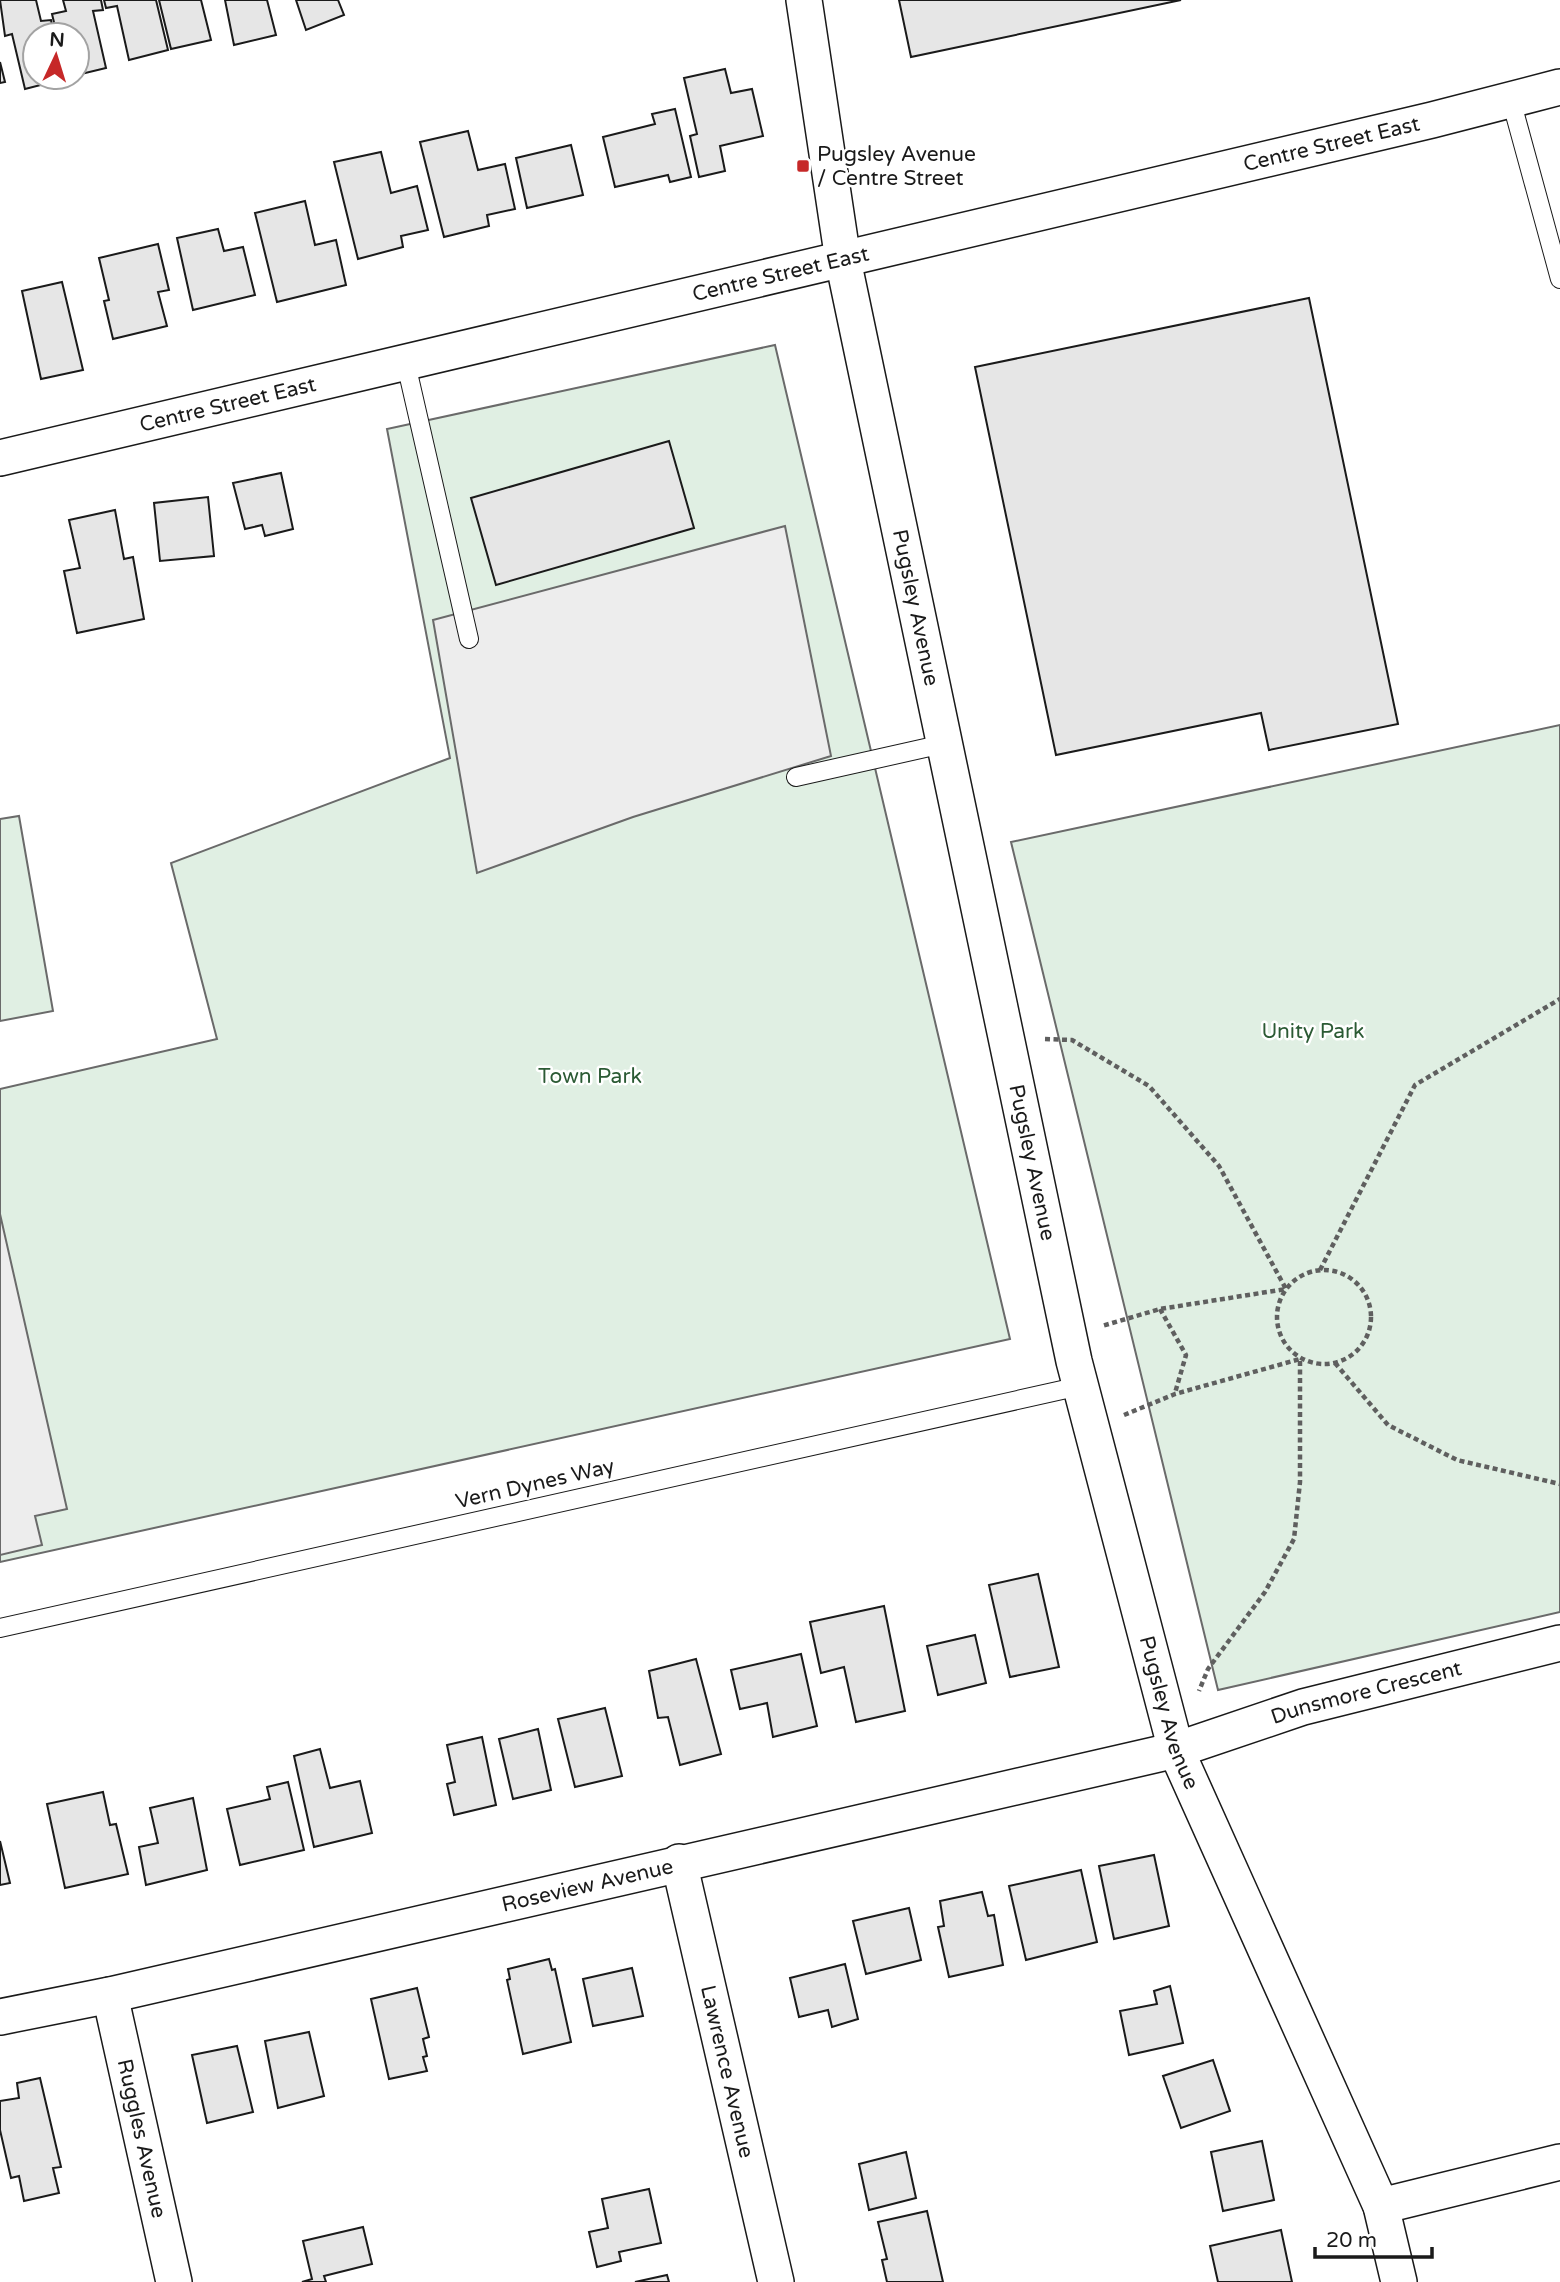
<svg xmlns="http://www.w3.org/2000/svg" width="1560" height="2282" viewBox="0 0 1560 2282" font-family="'Varela Round',sans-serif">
<rect width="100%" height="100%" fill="#fff"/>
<g fill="#e0efe3" stroke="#6a6a6a" stroke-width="2">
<path d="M 775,345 L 1010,1339 L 0,1562 L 0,1089 L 217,1039 L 171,863 L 450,758 L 387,429 Z"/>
<path d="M 1560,725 L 1560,1612 L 1218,1690 L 1011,842 Z"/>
<path d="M 19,816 L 53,1011 L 0,1021 L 0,819 Z"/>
</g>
<g fill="#ededed" stroke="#6a6a6a" stroke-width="2">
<path d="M 785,526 L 831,756 L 633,817 L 477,873 L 433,620 Z"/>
<path d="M 0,1214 L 67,1509 L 35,1516 L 42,1545 L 0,1555 Z"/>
</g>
<g fill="#e6e6e6" stroke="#1a1a1a" stroke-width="2">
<path d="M 0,0 L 36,0 L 41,21 L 51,20 L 54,35 L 35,35 L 35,77 L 64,77 L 64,79 L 25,89 L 12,34 L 5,36 Z"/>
<path d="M 63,0 L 101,0 L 103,10 L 93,11 L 106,68 L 77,75 L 77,35 L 57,35 L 52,14 L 66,11 Z"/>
<path d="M 104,0 L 156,0 L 168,50 L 129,60 L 117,6 L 106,8 Z"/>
<path d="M 159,0 L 201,0 L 211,40 L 171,49 Z"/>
<path d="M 225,0 L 267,0 L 276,35 L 234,45 Z"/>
<path d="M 296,0 L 338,0 L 344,15 L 306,30 Z"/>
<path d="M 899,0 L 1181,0 L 911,57 Z"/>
<path d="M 0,62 L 5,82 L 0,83 Z"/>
<path d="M 725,69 L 731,93 L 752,89 L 763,136 L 720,146 L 725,171 L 699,177 L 690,136 L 697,134 L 684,78 Z"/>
<path d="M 675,109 L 691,177 L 670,182 L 668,175 L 615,187 L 603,137 L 655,124 L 652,114 Z"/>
<path d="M 468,131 L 478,170 L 505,164 L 515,209 L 487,215 L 489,226 L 444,237 L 420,142 Z"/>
<path d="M 571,145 L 583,195 L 527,208 L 516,158 Z"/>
<path d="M 381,152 L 391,193 L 417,186 L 428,230 L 401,236 L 403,247 L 358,259 L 334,162 Z"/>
<path d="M 305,201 L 315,245 L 336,240 L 346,285 L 277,302 L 255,213 Z"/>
<path d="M 218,229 L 224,251 L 243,247 L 255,295 L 193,310 L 177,238 Z"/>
<path d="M 158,244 L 169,290 L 158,292 L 167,326 L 113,339 L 104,301 L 109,300 L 99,258 Z"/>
<path d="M 62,282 L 83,370 L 41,379 L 22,291 Z"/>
<path d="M 1309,298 L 1398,724 L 1269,750 L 1261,713 L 1056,755 L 975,367 Z"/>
<path d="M 669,441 L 694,528 L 496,585 L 471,498 Z"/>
<path d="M 281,473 L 293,529 L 265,536 L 262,525 L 245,529 L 233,483 Z"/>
<path d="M 208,497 L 214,556 L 160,561 L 154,503 Z"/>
<path d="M 115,510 L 124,559 L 133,557 L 144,619 L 77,633 L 64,571 L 80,568 L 69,520 Z"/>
<path d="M 1038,1574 L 1059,1667 L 1010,1677 L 989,1585 Z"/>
<path d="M 884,1606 L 905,1711 L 856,1722 L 844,1667 L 821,1673 L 810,1622 Z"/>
<path d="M 975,1635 L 986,1683 L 938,1695 L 927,1646 Z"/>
<path d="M 801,1654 L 817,1726 L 773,1737 L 767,1703 L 740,1709 L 731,1670 Z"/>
<path d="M 696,1659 L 721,1754 L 680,1765 L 668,1717 L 658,1718 L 649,1671 Z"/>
<path d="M 605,1708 L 622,1776 L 575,1787 L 558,1719 Z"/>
<path d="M 538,1729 L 551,1790 L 513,1799 L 499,1739 Z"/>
<path d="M 482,1737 L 496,1805 L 454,1815 L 447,1784 L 455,1782 L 447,1745 Z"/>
<path d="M 320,1749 L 330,1788 L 360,1781 L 372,1833 L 314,1847 L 294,1756 Z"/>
<path d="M 288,1782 L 304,1850 L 240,1865 L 227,1809 L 270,1799 L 267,1787 Z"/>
<path d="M 103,1792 L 110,1825 L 116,1824 L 128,1874 L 65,1888 L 47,1804 Z"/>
<path d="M 193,1798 L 207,1870 L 146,1885 L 139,1847 L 158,1843 L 150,1808 Z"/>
<path d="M 0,1841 L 10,1883 L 0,1885 Z"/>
<path d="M 1154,1855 L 1169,1926 L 1114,1939 L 1099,1866 Z"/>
<path d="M 1081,1870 L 1097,1942 L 1026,1960 L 1009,1886 Z"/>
<path d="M 982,1892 L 988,1916 L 994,1915 L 1003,1965 L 949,1977 L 938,1927 L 944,1926 L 940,1901 Z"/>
<path d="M 909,1908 L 921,1960 L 866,1974 L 853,1921 Z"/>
<path d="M 549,1959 L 552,1970 L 555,1969 L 571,2042 L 523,2054 L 507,1980 L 510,1979 L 508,1969 Z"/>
<path d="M 845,1964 L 858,2019 L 832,2027 L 828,2010 L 799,2017 L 790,1978 Z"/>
<path d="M 632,1968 L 643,2016 L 593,2026 L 583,1979 Z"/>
<path d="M 1170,1986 L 1183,2043 L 1129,2055 L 1120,2011 L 1157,2004 L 1154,1991 Z"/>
<path d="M 417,1988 L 429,2037 L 423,2039 L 427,2056 L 423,2057 L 427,2071 L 389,2079 L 371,1999 Z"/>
<path d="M 309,2032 L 324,2096 L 278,2108 L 265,2041 Z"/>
<path d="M 237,2046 L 253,2112 L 207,2123 L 192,2055 Z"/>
<path d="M 1213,2060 L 1230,2111 L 1181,2128 L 1163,2076 Z"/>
<path d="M 40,2078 L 61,2167 L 53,2168 L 59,2193 L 24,2201 L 19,2176 L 11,2178 L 0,2130 L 0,2101 L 19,2098 L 17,2083 Z"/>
<path d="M 1262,2141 L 1274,2200 L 1223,2211 L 1211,2152 Z"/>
<path d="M 906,2152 L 916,2198 L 869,2210 L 859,2164 Z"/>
<path d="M 649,2189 L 661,2243 L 619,2252 L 621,2261 L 597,2267 L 589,2232 L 608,2228 L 602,2199 Z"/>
<path d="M 927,2211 L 943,2282 L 887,2282 L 882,2260 L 887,2259 L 878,2222 Z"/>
<path d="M 363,2227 L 372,2264 L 324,2276 L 326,2282 L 302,2282 L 312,2279 L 303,2241 Z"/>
<path d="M 1281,2230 L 1292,2282 L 1218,2282 L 1210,2246 Z"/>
<path d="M 667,2275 L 669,2282 L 635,2282 Z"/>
</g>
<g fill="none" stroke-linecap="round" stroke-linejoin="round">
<defs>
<g id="lane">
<path d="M 1511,100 L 1560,279"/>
<path d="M 406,364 L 469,639"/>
<path d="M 796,777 L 943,744"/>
<path d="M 0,1628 L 1080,1386"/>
</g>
<g id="street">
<path id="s1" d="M 804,0 L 843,260 L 1074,1361 L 1176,1750 L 1381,2206 L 1399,2282"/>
<path id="s2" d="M 0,458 L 1432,120 L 1560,87"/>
<path id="s3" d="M 679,1862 L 776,2282"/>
<path id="s4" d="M 110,1995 L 174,2282"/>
<path id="s5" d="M 0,2017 L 110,1995 L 1176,1750 L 1303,1707 L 1560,1643"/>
<path d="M 1381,2206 L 1560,2162"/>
</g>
</defs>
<use href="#lane" stroke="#1a1a1a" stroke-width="20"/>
<use href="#street" stroke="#1a1a1a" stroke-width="38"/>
<g stroke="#5f5f5f" stroke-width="4.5" stroke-dasharray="5 3.5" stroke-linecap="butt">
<path d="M 1045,1039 L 1072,1040 L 1149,1086 L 1219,1166 L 1286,1289 L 1160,1309 L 1102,1326"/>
<circle cx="1324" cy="1317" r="47"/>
<path d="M 1320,1270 L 1415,1085 L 1560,999"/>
<path d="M 1160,1309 L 1186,1355 L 1175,1393"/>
<path d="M 1335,1363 L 1388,1425 L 1457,1460 L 1560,1484"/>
<path d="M 1124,1415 L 1175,1394 L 1300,1359 L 1300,1482 L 1294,1539 L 1265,1592 L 1208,1669 L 1199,1691"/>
</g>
<use href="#lane" stroke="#fff" stroke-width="18"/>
<use href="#street" stroke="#fff" stroke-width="35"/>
</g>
<rect fill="#c62828" stroke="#fff" stroke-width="2.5" x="796" y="159" width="14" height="14" rx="3.5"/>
<g text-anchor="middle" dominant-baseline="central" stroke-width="5" stroke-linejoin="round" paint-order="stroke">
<g font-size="21" fill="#1a1a1a" stroke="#fff">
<text stroke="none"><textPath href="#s2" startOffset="1368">Centre Street East</textPath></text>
<text stroke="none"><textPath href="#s2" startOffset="802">Centre Street East</textPath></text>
<text stroke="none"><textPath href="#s2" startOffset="234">Centre Street East</textPath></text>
<text stroke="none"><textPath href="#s1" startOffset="618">Pugsley Avenue</textPath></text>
<text stroke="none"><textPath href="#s1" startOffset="1185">Pugsley Avenue</textPath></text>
<text transform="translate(535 1484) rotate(-13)">Vern Dynes Way</text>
<text stroke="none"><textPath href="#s5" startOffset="1405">Dunsmore Crescent</textPath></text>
<text stroke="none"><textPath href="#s1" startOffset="1752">Pugsley Avenue</textPath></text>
<text stroke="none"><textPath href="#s5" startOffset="602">Roseview Avenue</textPath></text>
<text stroke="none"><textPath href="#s3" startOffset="215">Lawrence Avenue</textPath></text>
<text stroke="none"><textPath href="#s4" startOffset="147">Ruggles Avenue</textPath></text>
</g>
<g font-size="21" fill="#1a1a1a" stroke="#fff" text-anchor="start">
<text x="817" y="154">Pugsley Avenue<tspan x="817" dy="24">/ Centre Street</tspan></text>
</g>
<g font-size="21" fill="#2b5a34" stroke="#fff">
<text x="1313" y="1031">Unity Park</text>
<text x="590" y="1076">Town Park</text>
</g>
</g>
<g transform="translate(56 56) rotate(4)"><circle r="33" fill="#ffffff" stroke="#a3a3a3" stroke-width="2"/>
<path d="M0-5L12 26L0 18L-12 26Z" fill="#c62828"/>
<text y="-10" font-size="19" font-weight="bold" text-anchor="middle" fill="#1a1a1a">N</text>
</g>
<path d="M1315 2247v10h117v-10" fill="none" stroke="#1a1a1a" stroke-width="3.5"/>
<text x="1326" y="2247" font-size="21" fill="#1a1a1a" stroke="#ffffff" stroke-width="5" paint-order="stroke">20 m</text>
</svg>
